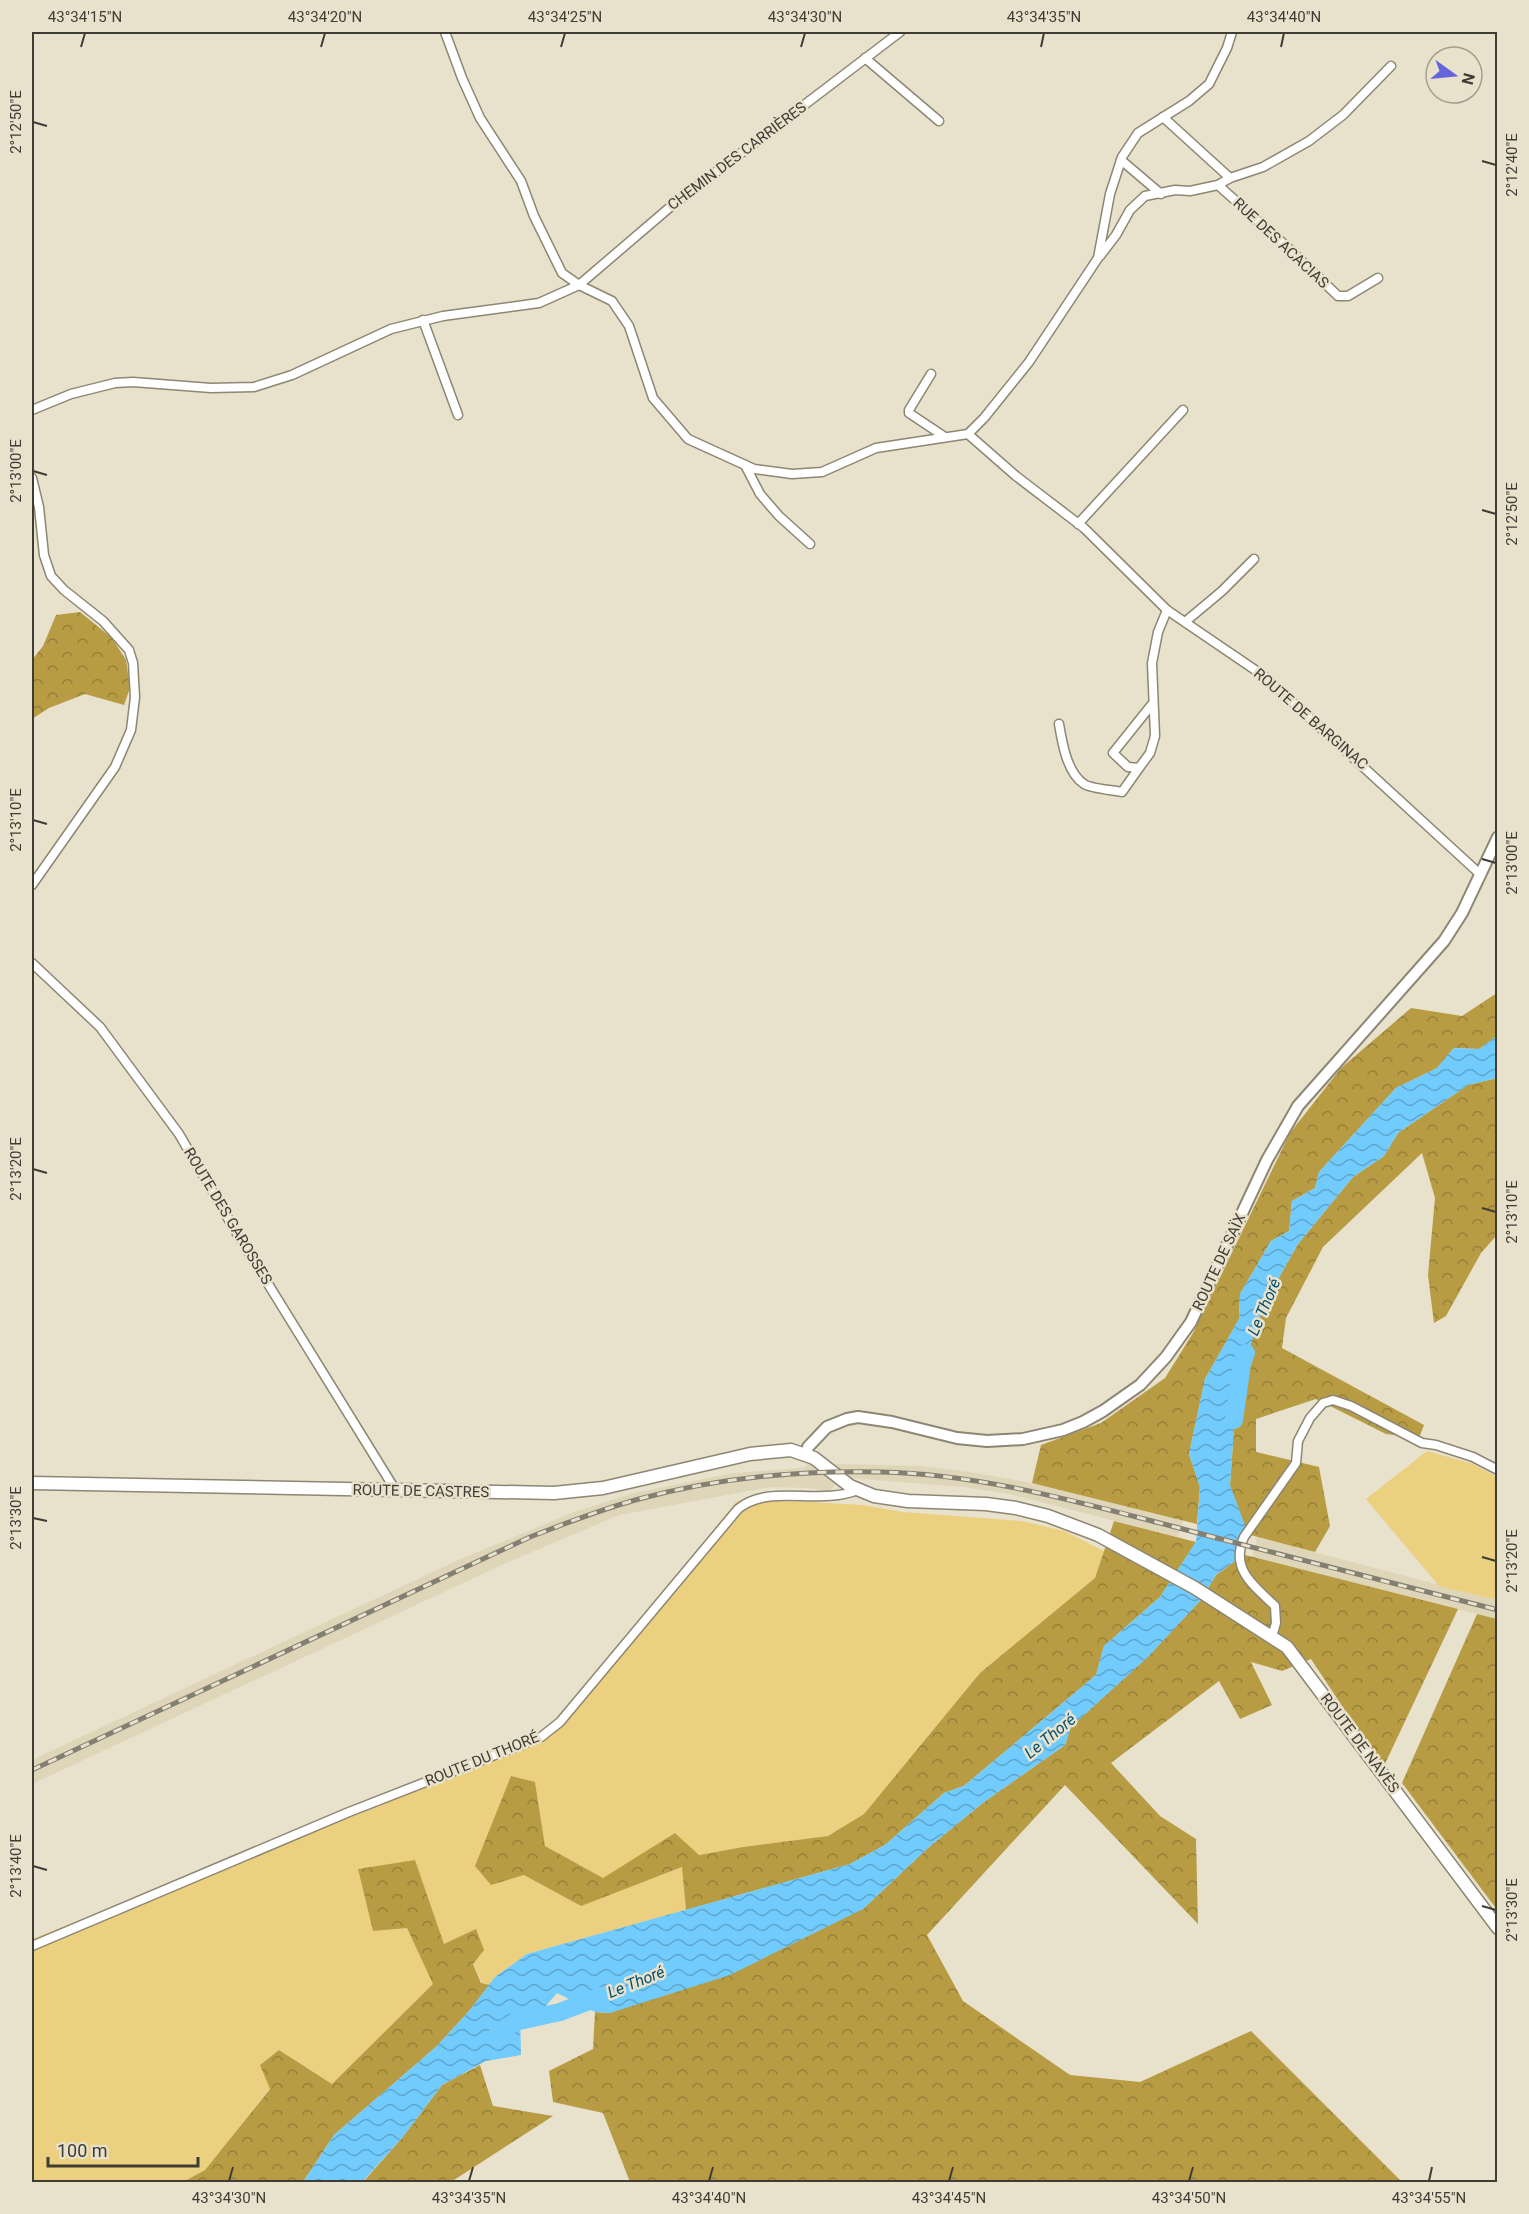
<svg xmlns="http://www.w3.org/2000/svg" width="1529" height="2214" viewBox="0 0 1529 2214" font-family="Roboto,sans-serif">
<defs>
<pattern id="forest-crowns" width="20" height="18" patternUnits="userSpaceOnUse" patternTransform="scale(1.5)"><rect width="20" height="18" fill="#b79c44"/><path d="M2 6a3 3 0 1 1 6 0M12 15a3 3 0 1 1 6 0" fill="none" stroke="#96803a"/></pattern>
<pattern id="water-waves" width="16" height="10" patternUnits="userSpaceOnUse" patternTransform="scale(1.5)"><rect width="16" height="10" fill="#71cbfd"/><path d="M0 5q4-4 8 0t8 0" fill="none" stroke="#5ea6ce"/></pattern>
</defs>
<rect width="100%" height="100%" fill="#e8e1cc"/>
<g fill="#dfd6b9">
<path d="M 809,1463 L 819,1468 L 835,1485 L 829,1491 L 808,1488 L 771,1487 L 619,1515 L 506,1563 L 32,1784 L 32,1760 L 456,1561 L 577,1511 L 634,1493 L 684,1483 L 733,1473 L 803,1468 Z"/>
<path d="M 835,1464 L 921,1466 L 969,1472 L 1060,1488 L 1183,1520 L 1178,1537 L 1009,1494 L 964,1487 L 848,1478 Z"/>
<path d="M 1257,1537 L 1497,1600 L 1497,1619 L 1252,1557 Z"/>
</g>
<g fill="#ebd07f">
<path d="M 1427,1451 L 1473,1464 L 1497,1477 L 1497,1600 L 1439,1586 L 1366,1499 Z"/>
<path d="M 737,1501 L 809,1502 L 862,1505 L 903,1512 L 1022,1521 L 1064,1531 L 1104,1551 L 1095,1578 L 980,1673 L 864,1814 L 828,1836 L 743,1847 L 698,1855 L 675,1833 L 604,1879 L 545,1846 L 535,1782 L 524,1875 L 581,1905 L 683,1867 L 686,1910 L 527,1954 L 495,1977 L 490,1985 L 482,1983 L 473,1963 L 444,1944 L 415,1861 L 358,1869 L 373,1930 L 407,1928 L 434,1984 L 332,2084 L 279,2050 L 260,2065 L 270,2088 L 205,2170 L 183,2182 L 32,2182 L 32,1939 L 529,1741 L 555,1725 Z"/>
</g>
<g fill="url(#forest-crowns)">
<path d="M 80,612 L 112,638 L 126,660 L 130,688 L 124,705 L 85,694 L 49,708 L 32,719 L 32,660 L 43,646 L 56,615 Z"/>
<path d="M 1497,993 L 1497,1036 L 1479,1049 L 1454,1048 L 1437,1068 L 1396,1088 L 1319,1172 L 1315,1188 L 1292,1201 L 1289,1231 L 1271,1241 L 1240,1294 L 1239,1319 L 1205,1379 L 1189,1454 L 1200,1487 L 1197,1524 L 1032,1483 L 1041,1445 L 1101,1423 L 1165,1378 L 1193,1333 L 1290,1133 L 1341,1068 L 1411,1008 L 1462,1016 Z"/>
<path d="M 1497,1078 L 1497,1235 L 1481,1253 L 1446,1316 L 1434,1323 L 1428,1275 L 1435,1198 L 1422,1153 L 1323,1247 L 1286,1318 L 1282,1348 L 1424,1425 L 1419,1438 L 1386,1434 L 1316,1399 L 1256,1419 L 1256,1452 L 1319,1467 L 1330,1526 L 1315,1552 L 1243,1533 L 1230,1485 L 1237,1385 L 1265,1302 L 1298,1244 L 1353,1177 L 1384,1156 L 1398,1133 L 1468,1085 Z"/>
<path d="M 1114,1521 L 1196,1542 L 1160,1597 L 1104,1646 L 1096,1675 L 964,1786 L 944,1793 L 885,1845 L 850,1864 L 686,1910 L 682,1867 L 581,1906 L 524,1875 L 491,1885 L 475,1866 L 511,1776 L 535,1782 L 545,1846 L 603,1878 L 675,1833 L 699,1855 L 743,1847 L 828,1836 L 864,1814 L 980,1673 L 1095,1578 Z"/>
<path d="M 1237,1553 L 1458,1609 L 1383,1768 L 1311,1659 L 1282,1671 L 1251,1662 L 1272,1705 L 1240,1719 L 1219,1681 L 1111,1763 L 1160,1816 L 1196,1839 L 1198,1924 L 1065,1785 L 927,1935 L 963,2001 L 1070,2075 L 1140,2082 L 1251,2031 L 1402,2182 L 630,2182 L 603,2113 L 553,2102 L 549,2071 L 593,2049 L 595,2012 L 610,2013 L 863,1909 L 929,1847 L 984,1802 L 1065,1745 L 1071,1727 L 1149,1655 L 1200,1601 L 1216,1575 L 1235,1561 Z"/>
<path d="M 1477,1614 L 1497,1619 L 1498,1905 L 1495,1907 L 1402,1783 Z"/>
<path d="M 415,1860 L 444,1944 L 476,1929 L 484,1950 L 473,1964 L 481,1983 L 490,1985 L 469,2011 L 437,2046 L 334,2135 L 303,2182 L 183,2182 L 205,2170 L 270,2089 L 260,2065 L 279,2050 L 332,2084 L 433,1984 L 407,1928 L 373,1931 L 358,1869 Z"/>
<path d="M 480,2065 L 493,2106 L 553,2116 L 451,2182 L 363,2182 L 402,2138 L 442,2085 Z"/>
</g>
<path fill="url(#water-waves)" d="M 1497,1036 L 1497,1078 L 1468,1085 L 1398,1133 L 1384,1156 L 1353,1177 L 1298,1244 L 1265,1302 L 1237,1385 L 1230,1485 L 1245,1525 L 1235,1561 L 1216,1575 L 1200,1601 L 1149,1656 L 1071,1727 L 1065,1745 L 984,1802 L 929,1847 L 863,1909 L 730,1975 L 610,2013 L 595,2012 L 557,1993 L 539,2014 L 520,2013 L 521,2055 L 486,2061 L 442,2085 L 402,2138 L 362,2182 L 303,2182 L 334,2135 L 437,2046 L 469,2011 L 495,1977 L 527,1954 L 850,1864 L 885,1845 L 944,1793 L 964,1786 L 1096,1675 L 1104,1646 L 1160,1597 L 1196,1542 L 1200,1487 L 1189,1454 L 1205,1379 L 1239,1319 L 1240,1294 L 1271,1241 L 1289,1231 L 1292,1201 L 1315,1188 L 1319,1172 L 1396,1088 L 1437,1068 L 1454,1048 L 1479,1049 Z"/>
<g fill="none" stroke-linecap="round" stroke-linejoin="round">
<g stroke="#71cbfd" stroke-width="18">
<path d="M 1234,1420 L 1242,1364 L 1246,1353"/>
<path d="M 498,2032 L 515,2022 L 560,2012 L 602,1996"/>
</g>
<defs>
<g id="minor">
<path d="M 445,32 L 462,78 L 480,118 L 521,181 L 534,216 L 562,273 L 579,285 L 612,301 L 629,326 L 653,398 L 688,439 L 754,469 L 792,474 L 822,472 L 876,448 L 968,434"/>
<path d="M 865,58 L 939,121"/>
<path d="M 1163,117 L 1230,178"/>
<path d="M 1121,160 L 1161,194"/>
<path d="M 1218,185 L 1285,245 L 1338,296 L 1348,296 L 1378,278"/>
<path d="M 1100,256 L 1116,235 L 1130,210 L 1145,196 L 1175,190 L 1190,191 L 1218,185 L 1230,178 L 1263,167 L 1309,141 L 1343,115 L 1391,66"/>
<path d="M 423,320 L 458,415"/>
<path d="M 931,374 L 909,410 L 909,413 L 945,437"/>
<path d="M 32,410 L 71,394 L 115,383 L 133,382 L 211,388 L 254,387 L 292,375 L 391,329 L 443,316 L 539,303 L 579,285 L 669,208 L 900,32"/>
<path d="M 968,434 L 1016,476 L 1084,528 L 1167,610 L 1264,676 L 1481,875"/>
<path d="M 968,434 L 984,418 L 1029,362 L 1098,258 L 1110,194 L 1122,157 L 1138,133 L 1189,101 L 1209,84 L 1227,48 L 1232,32"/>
<path d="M 745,465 L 760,494 L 779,516 L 810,544"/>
<path d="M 32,478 L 39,507 L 44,555 L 51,576 L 64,590 L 103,621 L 129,650 L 133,663 L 135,697 L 131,730 L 115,767 L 32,885"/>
<path d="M 1078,524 L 1183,410"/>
<path d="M 1185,622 L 1222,591 L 1254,559"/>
<path d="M 1153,703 L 1113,753 L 1128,767 L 1139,768 L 1150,753 L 1155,736 L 1152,663 L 1158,632 L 1167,610"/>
<path d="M 1059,724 C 1062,742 1067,773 1084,784 C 1092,789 1113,790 1122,792 L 1139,768"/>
<path d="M 32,963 L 100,1027 L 179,1134 L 236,1232 L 396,1491"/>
<path d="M 1272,1637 L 1276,1623 L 1275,1606 C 1253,1585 1230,1569 1244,1537 L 1296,1463 L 1298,1441 L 1310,1418 L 1323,1403 L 1333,1400 L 1351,1406 L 1422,1443 L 1436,1445 L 1473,1457 L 1498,1470"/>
<path d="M 32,1946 L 349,1812 L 541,1737 L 560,1722 L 738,1509 C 770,1483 818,1506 858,1490"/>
</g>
<path id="tertiary" d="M 806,1454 L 808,1447 L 827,1427 L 847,1419 L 858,1417 L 892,1422 L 957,1438 L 987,1441 L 1023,1439 L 1063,1430 L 1083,1422 L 1103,1411 L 1140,1385 L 1166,1357 L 1191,1322 L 1267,1160 L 1298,1106 L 1444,941 L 1462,913 L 1498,837"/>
<path id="secondary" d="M 32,1483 L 554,1493 L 603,1488 L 750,1454 L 791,1450 L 814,1458 L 850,1486 L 874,1496 L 908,1501 L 986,1504 L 1016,1508 L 1048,1516 L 1098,1535 L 1195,1588 L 1287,1647 L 1498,1928"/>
</defs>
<use href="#minor" stroke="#8c8673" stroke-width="11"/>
<use href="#tertiary" stroke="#8c8673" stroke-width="14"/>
<use href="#secondary" stroke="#8c8673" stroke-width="15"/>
<use href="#minor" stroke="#fff" stroke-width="8"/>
<use href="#tertiary" stroke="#fff" stroke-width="10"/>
<use href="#secondary" stroke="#fff" stroke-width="12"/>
<defs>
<path id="rail" d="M 32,1770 L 530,1537 C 566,1523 602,1509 639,1499 C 717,1478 799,1470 881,1472 C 982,1474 1082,1503 1179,1528 C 1285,1556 1391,1583 1498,1610"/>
</defs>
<use href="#rail" stroke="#837f72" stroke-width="5"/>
<use href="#rail" stroke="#e8e1cc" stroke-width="3" stroke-dasharray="9" stroke-linecap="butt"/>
</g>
<path fill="none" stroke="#3f3c34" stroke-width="2" d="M 81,47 L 85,33M 321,47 L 325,33M 561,47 L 565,33M 801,47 L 805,33M 1041,47 L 1044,33M 1281,47 L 1284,33M 33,122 L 47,126M 1482,161 L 1496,165M 33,471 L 47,475M 1482,510 L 1496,514M 33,820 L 47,824M 1482,859 L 1496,863M 33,1169 L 47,1173M 1482,1208 L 1496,1212M 33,1518 L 47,1521M 1482,1557 L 1496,1561M 33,1866 L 47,1870M 1482,1906 L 1496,1910M 229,2181 L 233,2167M 469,2181 L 473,2167M 709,2181 L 713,2167M 949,2181 L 953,2167M 1189,2181 L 1193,2167M 1429,2181 L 1432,2167"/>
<g text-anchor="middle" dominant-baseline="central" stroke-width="5" stroke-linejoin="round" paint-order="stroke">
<g font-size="15" fill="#3f3c34" stroke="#e8e1cc">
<text transform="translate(737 156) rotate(-37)">CHEMIN DES CARRIÈRES</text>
<text transform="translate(1281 243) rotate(43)">RUE DES ACACIAS</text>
<text transform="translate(1311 719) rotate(41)">ROUTE DE BARGINAC</text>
<text transform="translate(228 1216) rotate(59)">ROUTE DES GAROSSES</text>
<text transform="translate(1219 1262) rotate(-65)">ROUTE DE SAÏX</text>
<text transform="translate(421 1491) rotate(1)">ROUTE DE CASTRES</text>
<text transform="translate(1360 1743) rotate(53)">ROUTE DE NAVÈS</text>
<text transform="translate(482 1759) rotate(-22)">ROUTE DU THORÉ</text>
</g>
<g font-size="16" font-style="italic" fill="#055172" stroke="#e8e1cc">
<text transform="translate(1264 1307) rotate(-67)">Le Thoré</text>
<text transform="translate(1050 1736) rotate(-39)">Le Thoré</text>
<text transform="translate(636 1982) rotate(-22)">Le Thoré</text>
</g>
</g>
<rect width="1529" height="2214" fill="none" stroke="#e8e1cc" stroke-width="66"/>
<g transform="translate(1454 75) rotate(105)"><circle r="28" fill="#e8e1cc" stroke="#a49f8f" stroke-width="1.5"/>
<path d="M0-4.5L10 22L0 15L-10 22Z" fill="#6665de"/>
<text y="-9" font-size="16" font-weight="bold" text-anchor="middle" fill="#3f3c34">N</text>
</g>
<path d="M48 2157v9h150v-9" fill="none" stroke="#3f3c34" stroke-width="3"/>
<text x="57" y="2157" font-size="18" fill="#3f3c34" stroke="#e8e1cc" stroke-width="4.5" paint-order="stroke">100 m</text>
<rect x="33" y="33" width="1463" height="2148" fill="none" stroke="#3f3c34" stroke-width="2"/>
<g font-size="15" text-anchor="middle" fill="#3f3c34">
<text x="85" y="22">43°34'15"N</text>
<text x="325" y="22">43°34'20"N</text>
<text x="565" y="22">43°34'25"N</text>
<text x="805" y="22">43°34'30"N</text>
<text x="1044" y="22">43°34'35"N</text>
<text x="1284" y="22">43°34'40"N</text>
<text transform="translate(16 122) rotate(-90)" y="5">2°12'50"E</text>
<text transform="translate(1512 165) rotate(-90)" y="5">2°12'40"E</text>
<text transform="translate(16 471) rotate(-90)" y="5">2°13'00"E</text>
<text transform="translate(1512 514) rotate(-90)" y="5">2°12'50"E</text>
<text transform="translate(16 820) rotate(-90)" y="5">2°13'10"E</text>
<text transform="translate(1512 863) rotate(-90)" y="5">2°13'00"E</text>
<text transform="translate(16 1169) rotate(-90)" y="5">2°13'20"E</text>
<text transform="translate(1512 1212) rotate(-90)" y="5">2°13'10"E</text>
<text transform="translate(16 1518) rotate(-90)" y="5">2°13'30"E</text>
<text transform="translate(1512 1561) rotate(-90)" y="5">2°13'20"E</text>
<text transform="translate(16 1866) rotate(-90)" y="5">2°13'40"E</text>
<text transform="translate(1512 1910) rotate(-90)" y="5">2°13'30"E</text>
<text x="229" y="2203">43°34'30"N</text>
<text x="469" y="2203">43°34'35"N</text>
<text x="709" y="2203">43°34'40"N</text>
<text x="949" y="2203">43°34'45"N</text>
<text x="1189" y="2203">43°34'50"N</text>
<text x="1429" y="2203">43°34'55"N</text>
</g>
</svg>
